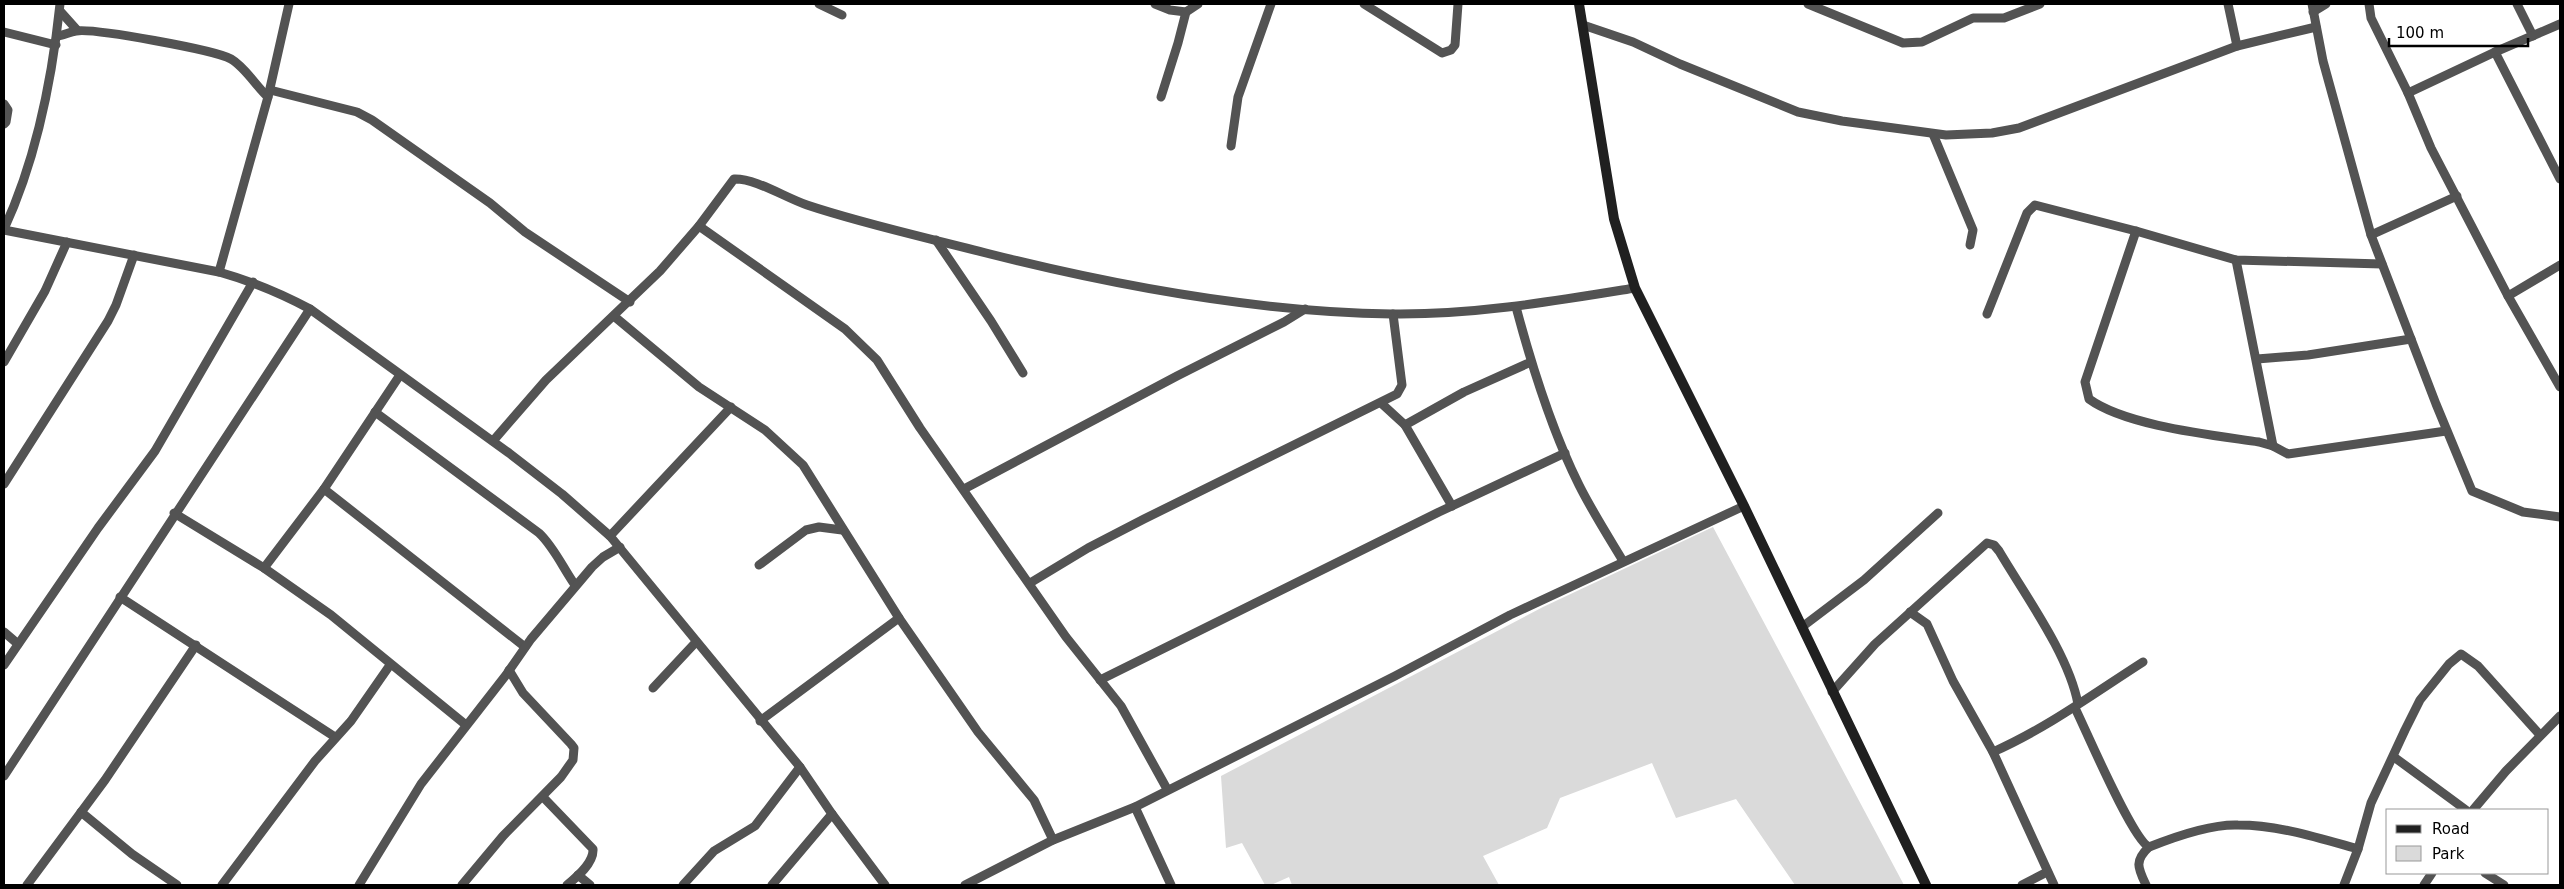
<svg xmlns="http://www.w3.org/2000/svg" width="2564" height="889" viewBox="0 0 2564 889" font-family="'DejaVu Sans',sans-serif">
<rect width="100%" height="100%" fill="#fff"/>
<path fill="#dadada" d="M 1713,527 L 1904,885 L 1795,885 L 1736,799 L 1676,818 L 1652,763 L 1560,798 L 1547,828 L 1483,856 L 1499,885 L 1292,885 L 1289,877 L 1271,885 L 1265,885 L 1242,843 L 1226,848 L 1221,776 L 1543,607 Z"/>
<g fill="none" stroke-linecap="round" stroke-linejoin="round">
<g stroke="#535353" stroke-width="9">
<path d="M 819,4 L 842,15"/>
<path d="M 1155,4 L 1170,10 L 1186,12 L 1198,4"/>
<path d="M 1364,4 L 1442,53 L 1451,50 L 1455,45 L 1458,4"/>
<path d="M 1808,4 L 1903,43 L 1922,42 L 1973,18 L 2004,18 L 2040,4"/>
<path d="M 2228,4 L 2237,46"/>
<path d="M 2312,4 L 2323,61 L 2371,235 L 2436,404 L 2472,491 L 2523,512 L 2560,517"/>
<path d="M 2369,4 L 2371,18 L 2408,93 L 2431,148 L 2508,296 L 2560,387"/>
<path d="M 2517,4 L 2533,36"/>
<path d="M 60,11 L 77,30"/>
<path d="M 2313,12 L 2326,4"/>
<path d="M 1583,25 L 1633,42 L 1680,64 L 1798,112 L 1842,121 L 1946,135 L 1992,133 L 2019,128 L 2237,46 L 2316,27"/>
<path d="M 4,32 L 56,45"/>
<path d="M 58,36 C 64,35 70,32 76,31 C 94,28 215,50 231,59 C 245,67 256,86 268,97"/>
<path d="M 2495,52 L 2560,179"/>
<path d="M 270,90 L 357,112 L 372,120 L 490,203 L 525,232 L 630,302"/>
<path d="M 2408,93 L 2495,52 L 2560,24"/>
<path d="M 1161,97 L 1178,43 L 1186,12"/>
<path d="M 4,104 L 8,110 L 6,122 L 4,124"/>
<path d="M 1933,134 L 1973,230 L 1970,245"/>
<path d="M 1231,146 L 1238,97 L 1271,4"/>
<path d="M 699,226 L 845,329 L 877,360 L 920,428 L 1066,637 L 1121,706 L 1167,789"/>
<path d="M 4,229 C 36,160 52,80 60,4"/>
<path d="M 4,230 L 219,272 C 251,281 280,293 310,309 L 509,453 L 562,494 L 610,536 L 800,767 L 832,814 L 885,885"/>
<path d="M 2136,231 L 2085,382 L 2089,399 C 2126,426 2213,435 2259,442 L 2273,446 L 2288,454 L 2446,431"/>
<path d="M 2371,235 L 2457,196"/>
<path d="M 936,240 L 991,321 L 1023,373"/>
<path d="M 2236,260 L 2273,446"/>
<path d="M 219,272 L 268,97 L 289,4"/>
<path d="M 2508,296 L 2560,265"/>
<path d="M 1516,307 C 1532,367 1551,429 1579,485 C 1592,511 1608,536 1623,561"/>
<path d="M 1987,314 L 2027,213 L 2035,205 L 2136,231 L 2236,260 L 2382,264"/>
<path d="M 615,317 L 699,387 L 765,430 L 803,465 L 899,618 L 978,732 L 1034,800 L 1053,840"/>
<path d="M 2257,359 L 2308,355 L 2411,339"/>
<path d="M 4,362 L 45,291 L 67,242"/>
<path d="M 1381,403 L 1405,425 L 1452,506"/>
<path d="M 375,412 L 539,533 C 554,547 563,568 575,585"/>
<path d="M 1405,425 L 1464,392 L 1531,362"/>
<path d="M 493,441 L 546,380 L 660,271 L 699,226 L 734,179 C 755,178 786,198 807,205 C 867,225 929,238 990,254 C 1121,287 1257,312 1392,314 C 1474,315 1555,301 1635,288"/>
<path d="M 4,484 L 108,321 L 116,305 L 134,255"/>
<path d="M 324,489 L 525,647"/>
<path d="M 964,489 L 1177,376 L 1284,322 L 1305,309"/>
<path d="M 174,513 L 264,568 L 331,615 L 466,725"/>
<path d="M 610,536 L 731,407"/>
<path d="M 759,565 L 806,530 L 819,527 L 842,530"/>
<path d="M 264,568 L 324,489 L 400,375"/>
<path d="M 1030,583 L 1088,548 L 1144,519 L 1397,394 L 1402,385 L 1393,314"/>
<path d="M 120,597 L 335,737"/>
<path d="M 1910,612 L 1927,624 L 1953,681 L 1993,752 L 2054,885"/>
<path d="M 1802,627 L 1864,580 L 1938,513"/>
<path d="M 4,632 L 18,644"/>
<path d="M 4,665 L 98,528 L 155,451 L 253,282"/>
<path d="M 1100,680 L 1439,512 L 1565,453"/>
<path d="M 653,688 L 696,642"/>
<path d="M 1832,692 L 1875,644 L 1987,543 L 1994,545 L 1999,551 C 2025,595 2069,655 2078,704"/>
<path d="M 2075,708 C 2086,730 2132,839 2149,847"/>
<path d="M 760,721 L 899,618"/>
<path d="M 1993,752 C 2047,728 2093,694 2143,662"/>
<path d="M 2394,757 L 2466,810"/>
<path d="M 4,776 L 310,309"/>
<path d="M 543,797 L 593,849 C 594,863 577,877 567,885"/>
<path d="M 1135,807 L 1171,885"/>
<path d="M 2473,810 L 2506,771 L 2560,716"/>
<path d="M 81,812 L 132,854 L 177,885"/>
<path d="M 2485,873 L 2504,885"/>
<path d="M 578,875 L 590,885"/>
<path d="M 27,885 L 105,780 L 196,645"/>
<path d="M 222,885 L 315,761 L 351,721 L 390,665"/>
<path d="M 359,885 L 421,784 L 506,675 L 531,639 L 592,567 L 603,557 L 620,547"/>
<path d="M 462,885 L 503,836 L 561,777 L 573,760 L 574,748 L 571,744 L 523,693 L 509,670"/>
<path d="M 683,885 L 714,851 L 755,826 L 800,767"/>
<path d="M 772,885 L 832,814"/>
<path d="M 965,885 L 1053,840 L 1135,807 L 1395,676 L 1510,615 L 1744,506"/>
<path d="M 2022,885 L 2047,872"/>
<path d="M 2146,885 C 2138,868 2134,861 2149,847 C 2174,837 2212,824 2238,825 C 2279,825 2319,838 2358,849"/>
<path d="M 2344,885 L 2358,849 L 2371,803 L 2405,730 L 2420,700 L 2449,664 L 2461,654 L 2478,666 L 2540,735"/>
<path d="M 2424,885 L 2432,873"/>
</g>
<path stroke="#202020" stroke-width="10" d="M 1579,4 L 1614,219 L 1635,288 L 1744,506 L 1926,885"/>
</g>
<rect width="2564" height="889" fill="none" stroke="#000000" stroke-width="10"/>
<rect x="2386" y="809" width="162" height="65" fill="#ffffff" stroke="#999999"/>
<rect x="2396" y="825" width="25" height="8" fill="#202020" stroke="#999999"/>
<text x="2432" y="834" font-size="15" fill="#000000">Road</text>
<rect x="2396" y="846" width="25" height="15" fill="#dadada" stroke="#999999"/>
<text x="2432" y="859" font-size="15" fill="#000000">Park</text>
<path d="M2389 38v8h139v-8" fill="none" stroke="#000000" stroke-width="2.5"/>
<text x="2396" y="38" font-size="15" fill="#000000" stroke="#ffffff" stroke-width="4" paint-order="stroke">100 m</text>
</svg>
